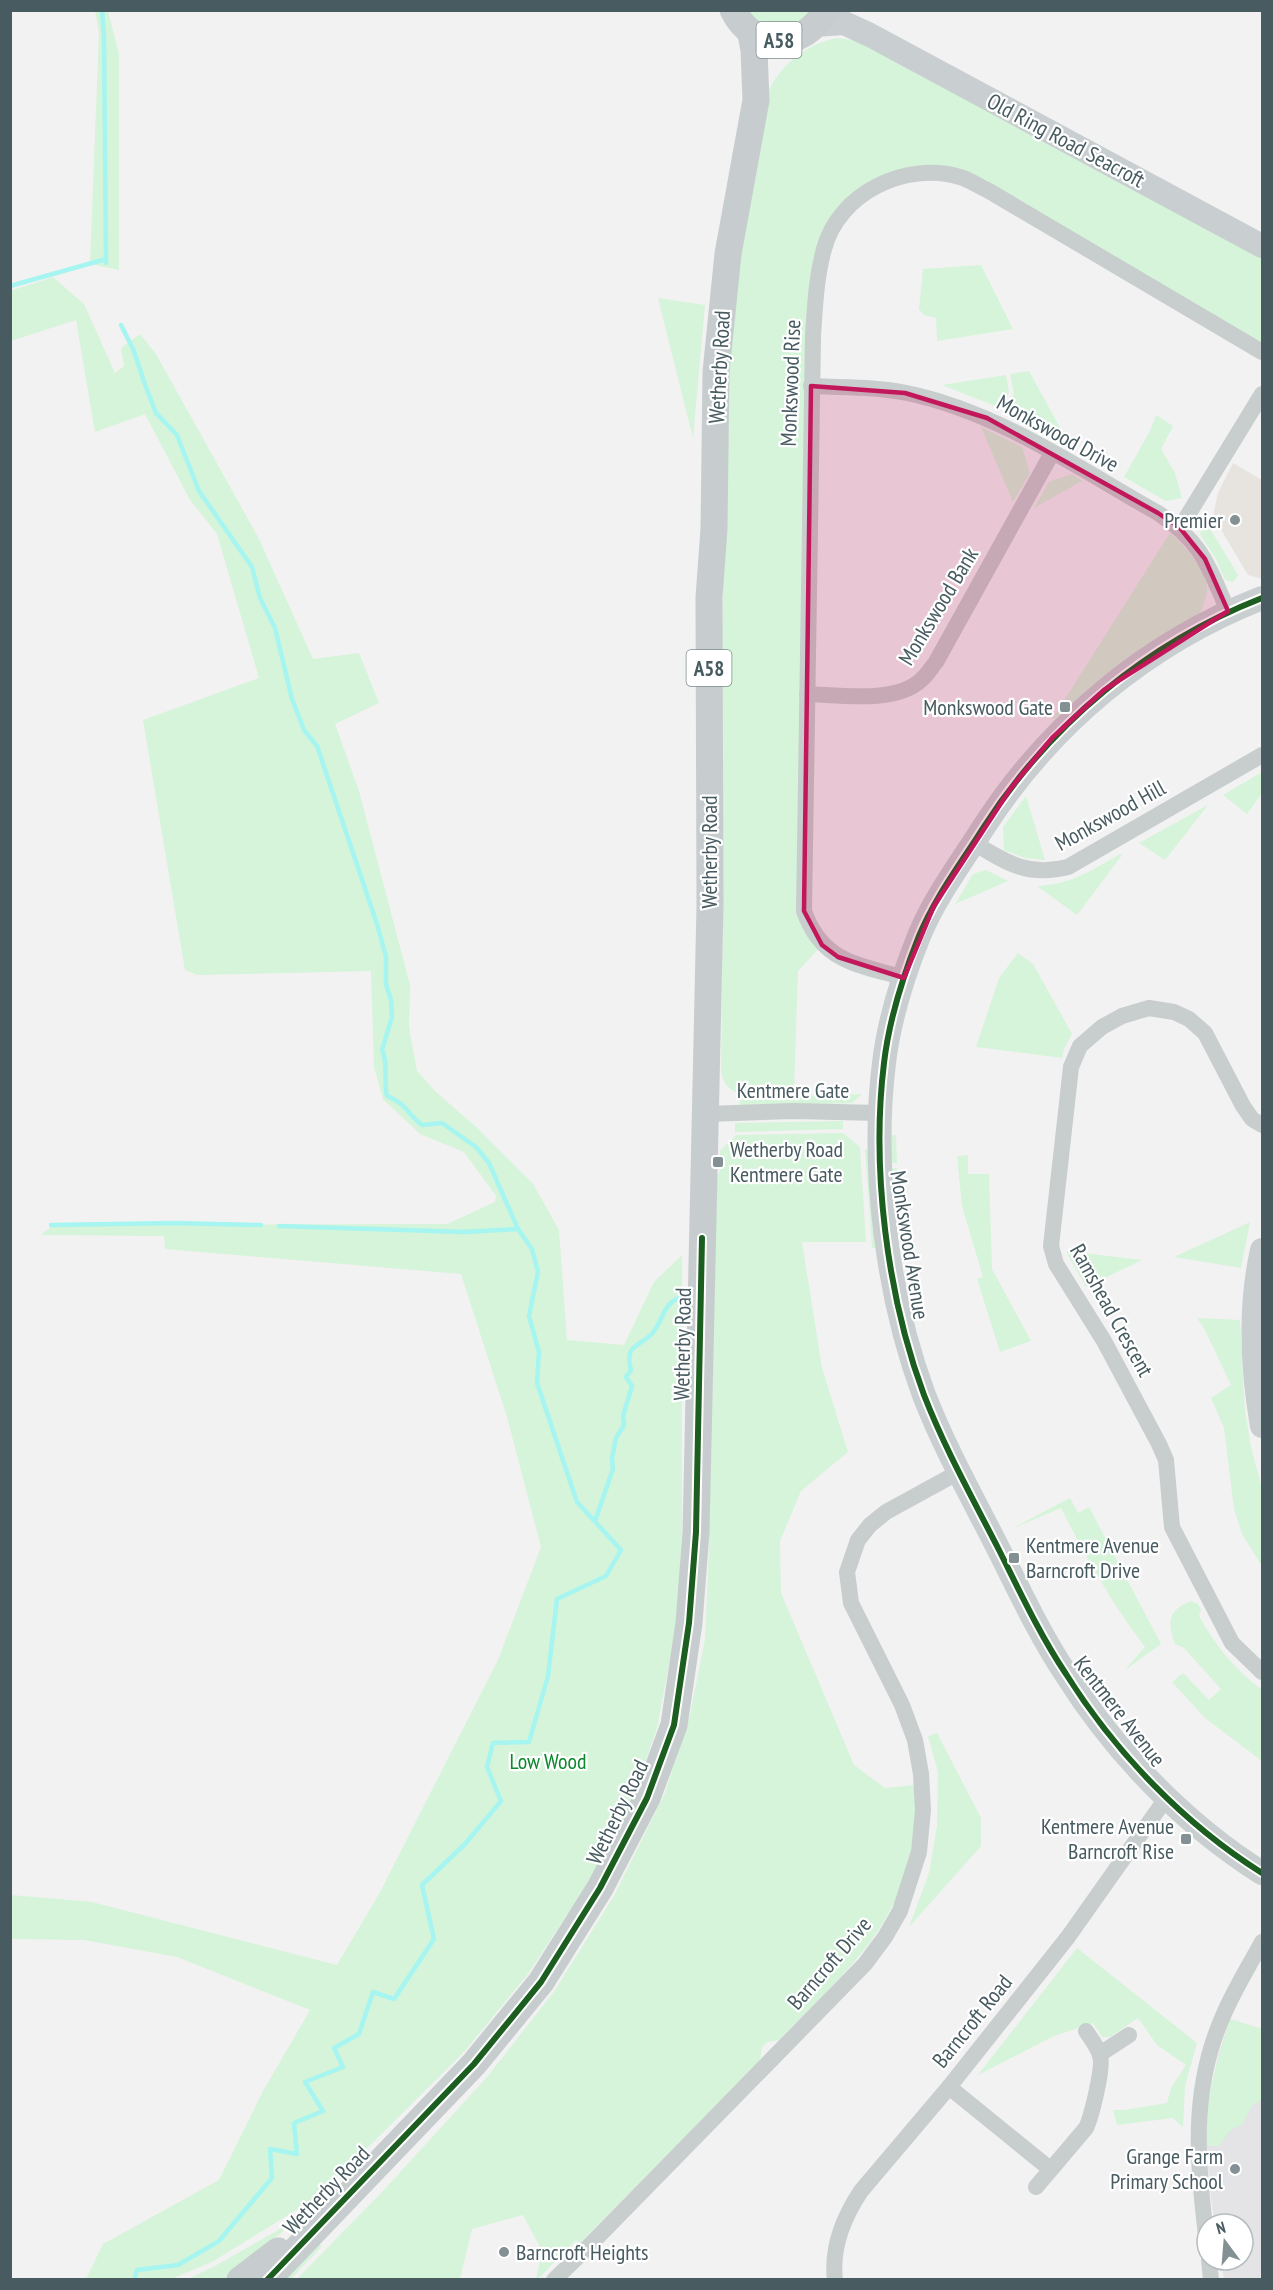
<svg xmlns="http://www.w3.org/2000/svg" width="1273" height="2290" viewBox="0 0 1273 2290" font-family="'PT Sans Narrow',sans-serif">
<rect width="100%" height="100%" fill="#f3f2f2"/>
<path fill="#e7e4e0" d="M 1233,463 L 1262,480 L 1262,579 L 1248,575 L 1213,516 L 1218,493 Z"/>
<path fill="#e4e3e5" d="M 1230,2019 L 1262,2029 L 1262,2279 L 1224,2279 L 1221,2260 L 1243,2260 L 1243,2224 L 1215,2224 L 1210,2192 L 1206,2141 L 1210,2099 L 1218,2056 Z"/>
<g fill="#d5f4d9">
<path d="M 95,11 L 108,11 L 119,54 L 119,270 L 90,264 L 99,32 Z"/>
<path d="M 747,11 L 816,11 L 804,26 L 766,29 Z"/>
<path d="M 836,38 L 859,41 L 1262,255 L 1262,352 L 989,191 L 926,173 L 852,204 L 820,271 L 804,891 L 822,945 L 798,971 L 794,1091 L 740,1094 C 727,1089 721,1081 721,1067 L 723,906 L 722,635 L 726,377 L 733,304 L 764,101 C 778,67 800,47 836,38 Z"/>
<path d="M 981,265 L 1013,329 L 937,341 L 936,318 L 924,315 L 919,309 L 923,269 Z"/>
<path d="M 53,277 L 84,304 L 115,373 L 124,366 L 121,348 L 140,334 L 156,354 L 258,537 L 313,659 L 359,653 L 379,703 L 335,724 L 359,791 L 410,985 L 409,1027 L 417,1071 L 436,1092 L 475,1126 L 533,1184 L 559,1230 L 567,1340 L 624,1345 L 654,1282 L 682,1255 L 682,1532 L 677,1622 L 657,1728 L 634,1794 L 587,1884 L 528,1974 L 463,2053 L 319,2196 L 212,2262 L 171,2279 L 86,2279 L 103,2244 L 219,2180 L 262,2093 L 310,2010 L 177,1957 L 84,1940 L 11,1939 L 11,1895 L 92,1902 L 337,1965 L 379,1894 L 498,1660 L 541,1547 L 507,1417 L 461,1274 L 165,1249 L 164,1236 L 41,1235 L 53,1225 L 447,1224 L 495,1202 L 496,1196 L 464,1152 L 420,1134 L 383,1099 L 374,1067 L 371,971 L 197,975 L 185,970 L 143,720 L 259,678 L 217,534 L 190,500 L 145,414 L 95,432 L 76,320 L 11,341 L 10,291 Z"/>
<path d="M 658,298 L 705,305 L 693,438 Z"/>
<path d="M 1029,371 L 1070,446 L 1006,411 L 1014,394 L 1010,374 Z"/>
<path d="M 1006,375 L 1009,392 L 1003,409 L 942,385 Z"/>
<path d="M 1156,415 L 1173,426 L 1161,449 L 1175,473 L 1182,498 L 1166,501 L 1124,477 L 1150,431 Z"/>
<path d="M 981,427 L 1022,447 L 1030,473 L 1013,502 Z"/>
<path d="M 1072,474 L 1082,481 L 1034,508 L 1049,482 Z"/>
<path d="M 1203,526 L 1209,527 L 1238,575 L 1233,582 L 1225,580 L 1216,559 L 1200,534 Z"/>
<path d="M 1170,533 C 1184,545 1208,572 1207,590 C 1207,598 1202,607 1200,614 C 1145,645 1101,678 1054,719 L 1053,718 Z"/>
<path d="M 1262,772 L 1262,793 L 1247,814 L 1223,795 Z"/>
<path d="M 1026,796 L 1045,860 L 1024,858 L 1004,850 L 1003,827 Z"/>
<path d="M 1208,805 L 1165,860 L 1139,843 Z"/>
<path d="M 1120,854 L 1122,855 L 1077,915 L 1037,886 C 1069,885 1093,870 1120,854 Z"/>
<path d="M 986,870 L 1008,881 L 955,904 L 973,874 Z"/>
<path d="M 1018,953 L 1033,964 L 1072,1034 L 1064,1049 L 1062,1058 L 976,1047 L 999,978 Z"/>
<path d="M 862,1094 L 852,1103 L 740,1106 L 740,1098 Z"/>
<path d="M 843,1121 L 843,1129 L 735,1132 L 735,1123 Z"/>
<path d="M 843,1133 L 860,1147 L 866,1242 L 802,1242 L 822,1368 L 848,1452 L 801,1491 L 780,1541 L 781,1593 L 854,1765 L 885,1788 L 915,1785 C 921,1910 859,1959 779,2040 L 768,2042 L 762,2047 L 760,2060 L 580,2243 L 576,2240 L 538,2279 L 536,2279 L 542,2251 L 523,2215 L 472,2229 L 460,2279 L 296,2280 L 383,2191 L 487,2077 L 553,1993 L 614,1896 L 665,1793 L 690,1715 L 705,1639 L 709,1548 L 710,1308 L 714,1174 L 719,1174 L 720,1151 L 736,1135 Z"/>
<path d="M 889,1135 L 896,1135 L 897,1163 L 890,1163 Z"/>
<path d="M 865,1149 L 873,1149 L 879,1247 L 872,1248 Z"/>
<path d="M 968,1155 L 968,1174 L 989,1174 L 992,1269 L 1031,1341 L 1000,1352 L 977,1279 L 983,1277 L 962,1206 L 957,1156 Z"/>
<path d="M 897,1168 L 900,1207 L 893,1207 L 890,1169 Z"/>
<path d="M 1250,1222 L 1241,1268 L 1174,1257 Z"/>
<path d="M 1066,1251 L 1142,1260 L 1086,1287 Z"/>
<path d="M 1197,1318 L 1240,1320 L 1245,1411 L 1251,1447 L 1262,1488 L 1262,1566 L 1242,1534 L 1234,1509 L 1224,1428 L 1211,1398 L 1231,1385 L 1205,1330 Z"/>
<path d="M 1070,1498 L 1078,1513 L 1089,1507 L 1161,1644 L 1125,1670 L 1145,1647 C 1112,1604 1086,1557 1061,1508 L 1011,1529 Z"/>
<path d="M 1191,1601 L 1198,1604 L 1201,1610 L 1199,1616 C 1215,1645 1235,1670 1262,1690 L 1262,1761 L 1205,1718 L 1172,1682 L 1183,1673 L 1209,1700 L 1221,1689 L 1184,1648 L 1175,1644 C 1168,1623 1166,1611 1191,1601 Z"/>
<path d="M 937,1733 L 981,1818 L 981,1846 L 909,1927 L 929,1873 L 937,1826 L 938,1772 L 928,1736 Z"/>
<path d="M 1077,1948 L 1197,2043 L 1185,2086 L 1183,2127 L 1173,2118 L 1117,2125 L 1113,2110 L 1124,2110 L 1167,2103 L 1171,2088 L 1186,2065 L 1157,2045 L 1138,2018 L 1110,2037 L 1102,2037 L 1093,2023 L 1054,2036 L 978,2075 Z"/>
<path d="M 1230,2019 L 1262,2029 L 1262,2099 L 1251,2107 L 1243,2124 L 1231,2130 L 1218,2146 L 1206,2146 C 1203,2106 1218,2057 1230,2019 Z"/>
<path d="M 296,2220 L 227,2279 L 186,2280 L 215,2266 Z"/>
<path d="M 320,2243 L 321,2247 L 291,2279 L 279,2280 Z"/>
</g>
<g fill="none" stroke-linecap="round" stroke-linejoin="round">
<g stroke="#a6f5f1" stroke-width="4.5">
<path d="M 102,10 L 104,37 L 106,263"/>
<path d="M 10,286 L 106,259"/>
<path d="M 121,325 L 134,351 L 144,382 L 156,413 L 177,435 L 199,491 L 252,567 L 260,598 L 275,628 L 292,699 L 304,730 L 317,746 L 377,924 L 386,957 L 386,984 L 391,1000 L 392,1017 L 382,1050 C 389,1064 383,1081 387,1096 C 406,1103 408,1115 422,1125 L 442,1123 L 476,1147 L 489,1163 L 518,1229 L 532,1249 L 538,1272 L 529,1316 L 539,1352 L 537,1383 L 577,1502 L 621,1550 L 606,1576 L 557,1599 L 548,1676 L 529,1742 L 493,1743 L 487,1767 L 501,1801 L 465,1844 L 422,1885 L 434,1939 L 394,1999 L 373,1992 L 359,2034 L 334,2048 L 343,2067 L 305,2082 L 323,2111 L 294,2123 L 297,2154 L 270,2149 L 272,2178 L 219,2241 L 178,2265 L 137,2270 L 134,2280"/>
<path d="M 51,1225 L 175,1223 L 261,1225"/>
<path d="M 279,1226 L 464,1232 L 518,1229"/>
<path d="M 595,1521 L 613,1469 L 612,1458 L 616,1438 L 624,1425 L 623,1416 L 632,1386 L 626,1377 L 631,1370 C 623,1342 643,1347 654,1331 C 664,1318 664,1300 684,1297"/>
</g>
<g stroke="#c8cdce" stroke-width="16">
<path d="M 811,386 C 843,387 875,387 907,393 C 998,412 1078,468 1158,513 C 1202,542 1208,565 1228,611"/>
<path d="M 1180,528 L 1262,394"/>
<path d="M 807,694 C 839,695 896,704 921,680 C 927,675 931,668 936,662 L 1052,453"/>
<path d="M 974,843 C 1007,863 1028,877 1068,867 L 1262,755"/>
<path d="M 904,978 C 857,964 822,962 804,911 L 813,336 C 815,307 816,278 824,249 C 839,193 905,161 960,177 C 970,180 980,187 989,191 L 1262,352"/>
<path d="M 706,1114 L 793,1111 L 880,1113"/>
<path d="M 1262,1125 L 1252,1119 L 1243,1106 L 1205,1033 L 1189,1019 L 1174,1012 L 1149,1008 L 1122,1016 L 1102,1027 L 1080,1046 L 1071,1067 L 1051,1246 L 1056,1264 L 1104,1341 L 1159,1444 L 1166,1460 L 1172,1527 L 1232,1643 L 1262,1672"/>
<path d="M 1100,2054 L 1129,2035"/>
<path d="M 949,2087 L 1050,2169"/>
<path d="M 1036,2187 L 1086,2128 C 1091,2118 1104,2067 1100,2056 C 1098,2047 1091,2039 1086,2031"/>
<path d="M 1207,2243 C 1197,2165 1190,2090 1223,2016 C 1234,1990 1249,1966 1262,1942"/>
<path d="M 1209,2260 L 1211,2280"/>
<path d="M 554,2280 L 586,2249 L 865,1964 L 885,1937 L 900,1911 L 919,1852 L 923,1810 L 921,1774 L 915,1740 L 902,1705 L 851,1603 L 847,1572 L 858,1540 L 870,1525 L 886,1512 L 959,1472"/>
<path d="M 835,2280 C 831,2247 843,2218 861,2191 L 949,2087 L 1068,1937 L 1167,1797"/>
</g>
<g stroke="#c9ced0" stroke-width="24">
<path d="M 815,25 L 844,23 L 870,35 L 1262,246"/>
<path d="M 1262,598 C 1147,643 1050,724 983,828 C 961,863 935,897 919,936 C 903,976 889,1020 884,1063 C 871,1168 887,1296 924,1395 C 945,1449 973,1499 999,1550 C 1020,1592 1040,1635 1066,1674 C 1115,1752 1184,1824 1262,1873"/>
<path d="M 1262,1250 C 1249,1308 1252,1368 1262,1426"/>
</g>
<g stroke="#c7cdce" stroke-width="27">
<path d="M 733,10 C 754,52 804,50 826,10"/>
<path d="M 240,2280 L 278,2251"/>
<path d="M 267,2280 L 474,2064 L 541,1982 L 600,1888 L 647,1798 L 674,1725 L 689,1623 L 696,1532 L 710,906 L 709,597 L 714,529 L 716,372 L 728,254 L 756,100 L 754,50 L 751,34"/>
</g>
<defs>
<g id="cycleway">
<path d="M 1262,598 C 1147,643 1050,724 983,828 C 961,863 935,897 919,936 C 903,976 889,1020 884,1063 C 871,1168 887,1296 924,1395 C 945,1449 973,1499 999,1550 C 1020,1592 1040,1635 1066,1674 C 1115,1752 1184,1824 1262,1873"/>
<path d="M 267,2280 L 474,2064 L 541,1982 L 600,1888 L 647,1798 L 674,1725 L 689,1623 L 696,1532 L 702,1238"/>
</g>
</defs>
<use href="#cycleway" stroke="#fff" stroke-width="10"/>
<use href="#cycleway" stroke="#1b5e20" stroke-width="6"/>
</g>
<path fill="#c2185b" fill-opacity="0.2" stroke="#c2185b" stroke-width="4.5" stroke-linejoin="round" d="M 811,386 L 905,393 L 987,418 L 1158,513 L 1180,528 L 1205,559 L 1228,611 L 1104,690 L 1052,738 L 1011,788 L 934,906 L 904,978 L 838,957 L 822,945 L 804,911 Z"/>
<g fill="#839094" stroke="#fff" stroke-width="2">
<circle cx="1235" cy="520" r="6"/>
<rect x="1059" y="701" width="12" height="12" rx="3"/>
<rect x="712" y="1156" width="12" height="12" rx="3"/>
<rect x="1008" y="1552" width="12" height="12" rx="3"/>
<rect x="1180" y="1833" width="12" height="12" rx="3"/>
<circle cx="1235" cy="2169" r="6"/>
<circle cx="504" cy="2252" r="6"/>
</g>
<g text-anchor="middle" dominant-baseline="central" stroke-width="4.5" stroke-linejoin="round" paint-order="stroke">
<g fill="#fff" stroke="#7e8c90" stroke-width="1.5">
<rect x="756.5" y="22" width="45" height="36" rx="4.5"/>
<rect x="686.5" y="650" width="45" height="36" rx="4.5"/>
</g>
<g font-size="21" font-weight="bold" fill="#475b61">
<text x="779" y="40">A58</text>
<text x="709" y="668">A58</text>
</g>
<g font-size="22" fill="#475b61" stroke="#fff">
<text transform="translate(1066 140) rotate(28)">Old Ring Road Seacroft</text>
<text transform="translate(719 367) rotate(-87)">Wetherby Road</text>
<text transform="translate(790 383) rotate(-88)">Monkswood Rise</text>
<text transform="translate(1058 433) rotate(29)">Monkswood Drive</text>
<text transform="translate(938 606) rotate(-59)">Monkswood Bank</text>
<text transform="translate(1110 815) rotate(-29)">Monkswood Hill</text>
<text transform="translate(709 852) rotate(-90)">Wetherby Road</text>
<text x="793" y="1090">Kentmere Gate</text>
<text transform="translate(910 1245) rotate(81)">Monkswood Avenue</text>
<text transform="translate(1112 1310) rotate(61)">Ramshead Crescent</text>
<text transform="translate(682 1344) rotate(-89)">Wetherby Road</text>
<text transform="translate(1120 1711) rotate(52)">Kentmere Avenue</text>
<text transform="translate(617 1812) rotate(-64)">Wetherby Road</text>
<text transform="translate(829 1963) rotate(-49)">Barncroft Drive</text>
<text transform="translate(972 2021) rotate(-51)">Barncroft Road</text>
<text transform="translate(326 2190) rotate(-46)">Wetherby Road</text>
</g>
<g font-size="22" fill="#475b61" stroke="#fff" text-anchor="end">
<text x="1223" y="520">Premier</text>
<text x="1053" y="707">Monkswood Gate</text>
<text x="730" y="1149" text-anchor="start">Wetherby Road<tspan x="730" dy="25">Kentmere Gate</tspan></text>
<text x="1026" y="1545" text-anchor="start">Kentmere Avenue<tspan x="1026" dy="25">Barncroft Drive</tspan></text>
<text x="1174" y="1826">Kentmere Avenue<tspan x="1174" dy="25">Barncroft Rise</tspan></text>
<text x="1223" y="2156">Grange Farm<tspan x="1223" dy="25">Primary School</tspan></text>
<text x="516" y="2252" text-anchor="start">Barncroft Heights</text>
</g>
<g font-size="22" fill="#0d872c" stroke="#fff">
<text x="548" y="1761">Low Wood</text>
</g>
</g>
<rect width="1273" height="2290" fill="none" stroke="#475b61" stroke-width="24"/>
<g transform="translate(1225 2242) rotate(344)"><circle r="28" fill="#ffffff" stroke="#b5bdc0" stroke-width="1.5"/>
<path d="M0-4.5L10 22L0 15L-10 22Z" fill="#839094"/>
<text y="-9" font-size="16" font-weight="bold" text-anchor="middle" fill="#475b61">N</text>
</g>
</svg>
